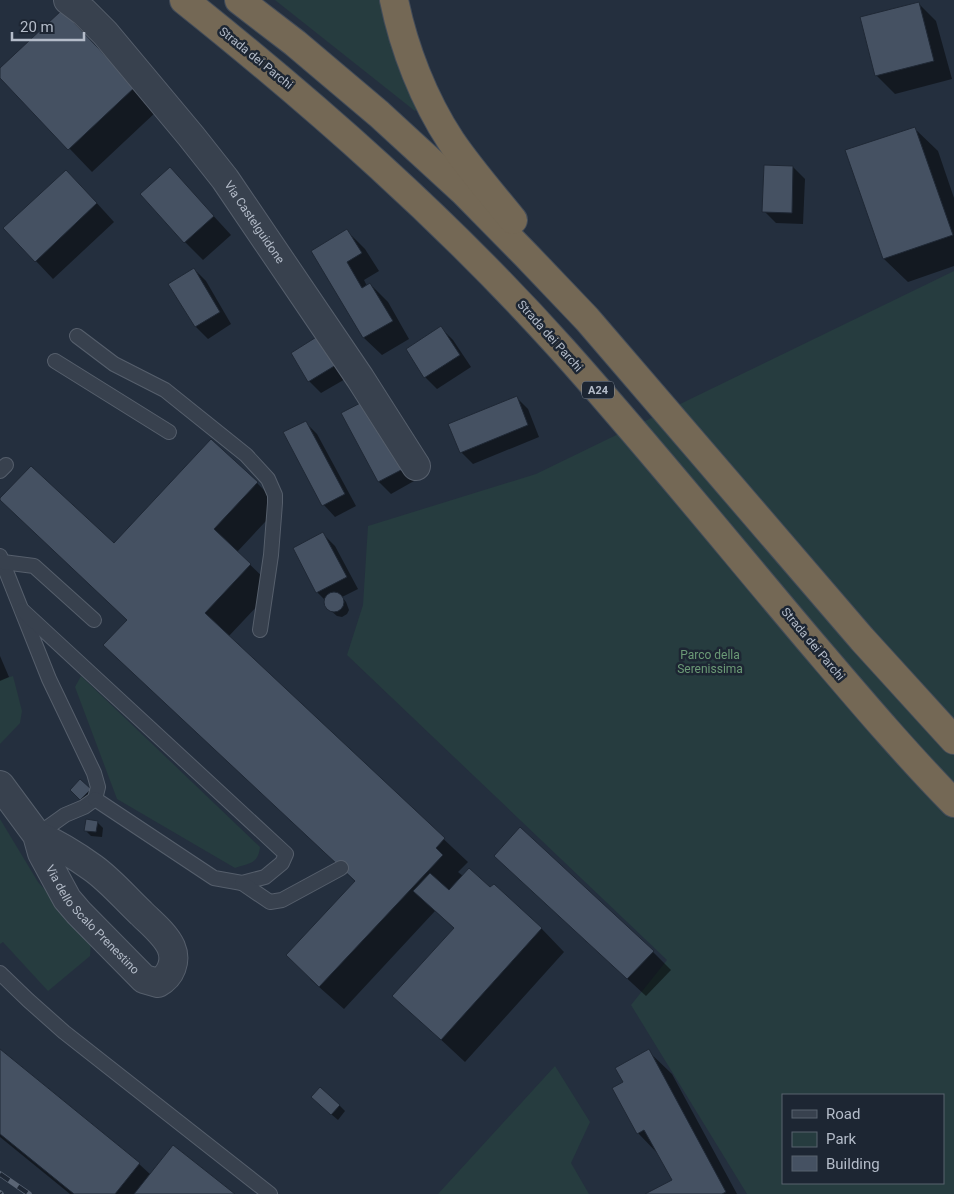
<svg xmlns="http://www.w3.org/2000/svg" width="954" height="1194" viewBox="0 0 954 1194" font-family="Roboto,sans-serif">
<rect width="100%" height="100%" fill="#242f3e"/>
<g fill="#263c3f" fill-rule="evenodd">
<path d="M 275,0 L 380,0 L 388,29 L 418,108 L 415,111 Z"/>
<path d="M 954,271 L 954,1194 L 747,1194 L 631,1005 L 667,960 L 347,655 L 363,605 L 368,526 L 536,474 ZM 783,1095 L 943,1095 L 943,1183 L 783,1183 Z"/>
<path d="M 13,676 L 22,711 L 20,723 L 0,744 L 0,680 Z"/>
<path d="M 81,676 L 260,847 C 258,864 250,863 235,868 L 117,799 L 75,687 Z"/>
<path d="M 0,819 L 38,882 L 91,941 L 90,956 L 48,991 L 3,942 L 0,944 Z"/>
<path d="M 555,1066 L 590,1122 L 571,1163 L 589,1194 L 438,1194 Z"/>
</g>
<g fill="#0007">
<path d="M 918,3 L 936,21 L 952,79 L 895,94 L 877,76 L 861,18 Z"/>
<path d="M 85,35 L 157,111 L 92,172 L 0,76 L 0,70 Z"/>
<path d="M 914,128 L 938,151 L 954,198 L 954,266 L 908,282 L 884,259 Z"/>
<path d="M 793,167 L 805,179 L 803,224 L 776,223 L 764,211 Z"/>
<path d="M 187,187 L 231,235 L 203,260 L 185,242 Z"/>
<path d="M 84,189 L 114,222 L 53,279 L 36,261 Z"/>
<path d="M 347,231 L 365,249 L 379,271 L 364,280 L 367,286 L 370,284 L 388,302 L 409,339 L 382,355 L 364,338 L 313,251 Z"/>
<path d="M 194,269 L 206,281 L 231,324 L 208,339 L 196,327 L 170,284 Z"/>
<path d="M 441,328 L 453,340 L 471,367 L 437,389 L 425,377 Z"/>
<path d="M 318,338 L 347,378 L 321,393 L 309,381 Z"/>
<path d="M 516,397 L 528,409 L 539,437 L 473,464 L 461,452 Z"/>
<path d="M 378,413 L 414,481 L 391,494 L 379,482 L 343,414 Z"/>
<path d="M 305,422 L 317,434 L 356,506 L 335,517 L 324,505 Z"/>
<path d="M 257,483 L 280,506 L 237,552 L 274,588 L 228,637 L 468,862 L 458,872 L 463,876 L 490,889 L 541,928 L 564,952 L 465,1062 L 394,996 L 455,929 L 435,911 L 344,1009 L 310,979 L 356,882 L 105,645 L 128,620 L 1,499 L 114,545 Z"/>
<path d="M 323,534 L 335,546 L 358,589 L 342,597 L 346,602 L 349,610 L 347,614 L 342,617 L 337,616 L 330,610 L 326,601 L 317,592 Z"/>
<path d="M 0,656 L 9,677 L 0,681 Z"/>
<path d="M 80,781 L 95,795 L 86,804 L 71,790 Z"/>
<path d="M 97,822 L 103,828 L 102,837 L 91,836 L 86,831 Z"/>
<path d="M 513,873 L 653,952 L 671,970 L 646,996 Z"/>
<path d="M 0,1050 L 139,1164 L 151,1175 L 233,1194 L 70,1194 L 0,1137 Z"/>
<path d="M 648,1051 L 672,1074 L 737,1194 L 648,1194 L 674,1180 L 660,1156 L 638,1133 L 625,1083 Z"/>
<path d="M 318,1103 L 339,1105 L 345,1111 L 338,1120 Z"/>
</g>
<g fill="#455162" stroke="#1f2835">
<path d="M 919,2 L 934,61 L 875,76 L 860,17 Z"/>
<path d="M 62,10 L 135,87 L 68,150 L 0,78 L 0,68 Z"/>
<path d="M 915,127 L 953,235 L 883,259 L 845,150 Z"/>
<path d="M 764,165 L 793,166 L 792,213 L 762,212 Z"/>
<path d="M 170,167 L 214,216 L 184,243 L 140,194 Z"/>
<path d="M 66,170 L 97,203 L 35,262 L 3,228 Z"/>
<path d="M 347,229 L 362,253 L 347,262 L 362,288 L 370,283 L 393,321 L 363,338 L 311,251 Z"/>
<path d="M 194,268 L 220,312 L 195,327 L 168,284 Z"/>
<path d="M 441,326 L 460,355 L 424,378 L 406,349 Z"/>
<path d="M 318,336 L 336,365 L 308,382 L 291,353 Z"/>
<path d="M 517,396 L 528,425 L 460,453 L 448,424 Z"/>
<path d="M 366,400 L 403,469 L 378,482 L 341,413 Z"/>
<path d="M 306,421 L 345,494 L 322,506 L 283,432 Z"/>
<path d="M 211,439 L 258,482 L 214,529 L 251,564 L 205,613 L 445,838 L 436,848 L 443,855 L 319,987 L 286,955 L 355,881 L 103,645 L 127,620 L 0,500 L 0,498 L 31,466 L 114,543 Z"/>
<path d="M 323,532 L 347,577 L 316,593 L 293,548 Z"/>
<circle cx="334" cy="602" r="10"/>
<path d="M 80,779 L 91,789 L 80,800 L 70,790 Z"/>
<path d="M 86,819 L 98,821 L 96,832 L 84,831 Z"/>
<path d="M 520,827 L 654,951 L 627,979 L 494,856 Z"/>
<path d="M 469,868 L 490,887 L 494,884 L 542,928 L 441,1040 L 392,996 L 454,928 L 413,891 L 430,873 L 449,890 Z"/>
<path d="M 0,1049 L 140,1163 L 115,1194 L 74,1194 L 0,1134 Z"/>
<path d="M 649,1049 L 726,1192 L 722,1194 L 645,1194 L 672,1180 L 644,1130 L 637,1134 L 612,1088 L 623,1082 L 615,1068 Z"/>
<path d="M 320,1087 L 340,1105 L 331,1115 L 311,1097 Z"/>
<path d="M 173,1145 L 235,1194 L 134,1194 Z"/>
</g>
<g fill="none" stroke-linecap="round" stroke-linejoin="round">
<defs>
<g id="lane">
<path d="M 77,336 L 114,364 L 165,390 L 246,455 L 268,479 L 275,495 L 275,503 L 271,555 L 260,630"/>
<path d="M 55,361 L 169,432"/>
<path d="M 0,471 L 6,465"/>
<path d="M 0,556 L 49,679 L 94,773 L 98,787 L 95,799 L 84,807 L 65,815 L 37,835"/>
<path d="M 3,562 L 34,566 L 94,620"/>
<path d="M 22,610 L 286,854 L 282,863 L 265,877 L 242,883 L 214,878 L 95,799"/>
<path d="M 242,883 L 270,902 L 282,900 L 341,868"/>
<path d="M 0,973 L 28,1000 L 64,1032 L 270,1194"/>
</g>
<g id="street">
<path id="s1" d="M 68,0 L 84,12 L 105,33 L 191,136 L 225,179 L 360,378 L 416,466"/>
<path id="s2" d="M 0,785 L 37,835 L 42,853 L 67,899 L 79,913 L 144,979 L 158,983 C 171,976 177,961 171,947 C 165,934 151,923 141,913 C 125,898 111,881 93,868 C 75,855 57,844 37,835"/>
</g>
<g id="highway">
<path d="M 184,0 C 319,108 446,220 562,349 C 647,444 727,543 809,640 C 856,695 903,751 954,803"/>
<path d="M 239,0 L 295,43 L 379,114 L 464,192 L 525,254 L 587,319 L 862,639 L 954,740"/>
<path d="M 394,0 C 404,49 424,100 451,141 C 470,169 492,194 513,220"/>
</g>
</defs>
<use href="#lane" stroke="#565f6c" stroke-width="16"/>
<use href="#street" stroke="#565f6c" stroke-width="30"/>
<use href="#highway" stroke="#434c59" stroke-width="30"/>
<use href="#lane" stroke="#38414e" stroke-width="14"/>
<use href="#street" stroke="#38414e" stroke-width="28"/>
<use href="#highway" stroke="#746855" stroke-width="28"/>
<defs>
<g id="rail">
<path d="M 0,1174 L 29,1194"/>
<path d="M 0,1193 L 1,1194"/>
</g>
</defs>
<use href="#rail" stroke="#5a6575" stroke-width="5.5"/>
<use href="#rail" stroke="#1d2633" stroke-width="4" stroke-dasharray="11" stroke-linecap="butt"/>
</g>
<g text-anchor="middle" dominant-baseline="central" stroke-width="5" stroke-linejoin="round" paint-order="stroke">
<rect fill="#1d2633" stroke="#878f9c" stroke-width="1" x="582" y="381.5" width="32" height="17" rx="4"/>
<g font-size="11" font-weight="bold" fill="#b4bcc9">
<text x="598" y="390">A24</text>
</g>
<g font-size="12" fill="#b4bcc9" stroke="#1d2633">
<text transform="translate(256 58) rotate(39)">Strada dei Parchi</text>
<text stroke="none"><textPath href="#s1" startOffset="291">Via Castelguidone</textPath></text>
<text transform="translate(550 336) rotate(48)">Strada dei Parchi</text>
<text transform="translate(813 644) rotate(50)">Strada dei Parchi</text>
<text stroke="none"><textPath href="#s2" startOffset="165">Via dello Scalo Prenestino</textPath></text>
</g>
<g font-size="12" fill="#6b9a76" stroke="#1d2633">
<text x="710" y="655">Parco della<tspan x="710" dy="14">Serenissima</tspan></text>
</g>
</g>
<rect x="782" y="1094" width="162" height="90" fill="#1d2633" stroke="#59626f"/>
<rect x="792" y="1110" width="25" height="8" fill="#38414e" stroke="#59626f"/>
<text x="826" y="1119" font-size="15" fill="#b4bcc9">Road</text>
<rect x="792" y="1132" width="25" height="15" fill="#263c3f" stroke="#59626f"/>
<text x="826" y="1144" font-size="15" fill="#b4bcc9">Park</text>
<rect x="792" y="1156" width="25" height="15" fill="#455162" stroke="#59626f"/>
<text x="826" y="1169" font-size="15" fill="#b4bcc9">Building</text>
<path d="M12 32v8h72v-8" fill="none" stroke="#b4bcc9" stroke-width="2.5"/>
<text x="20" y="32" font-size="15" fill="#b4bcc9" stroke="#1d2633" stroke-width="4" paint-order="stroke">20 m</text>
</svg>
